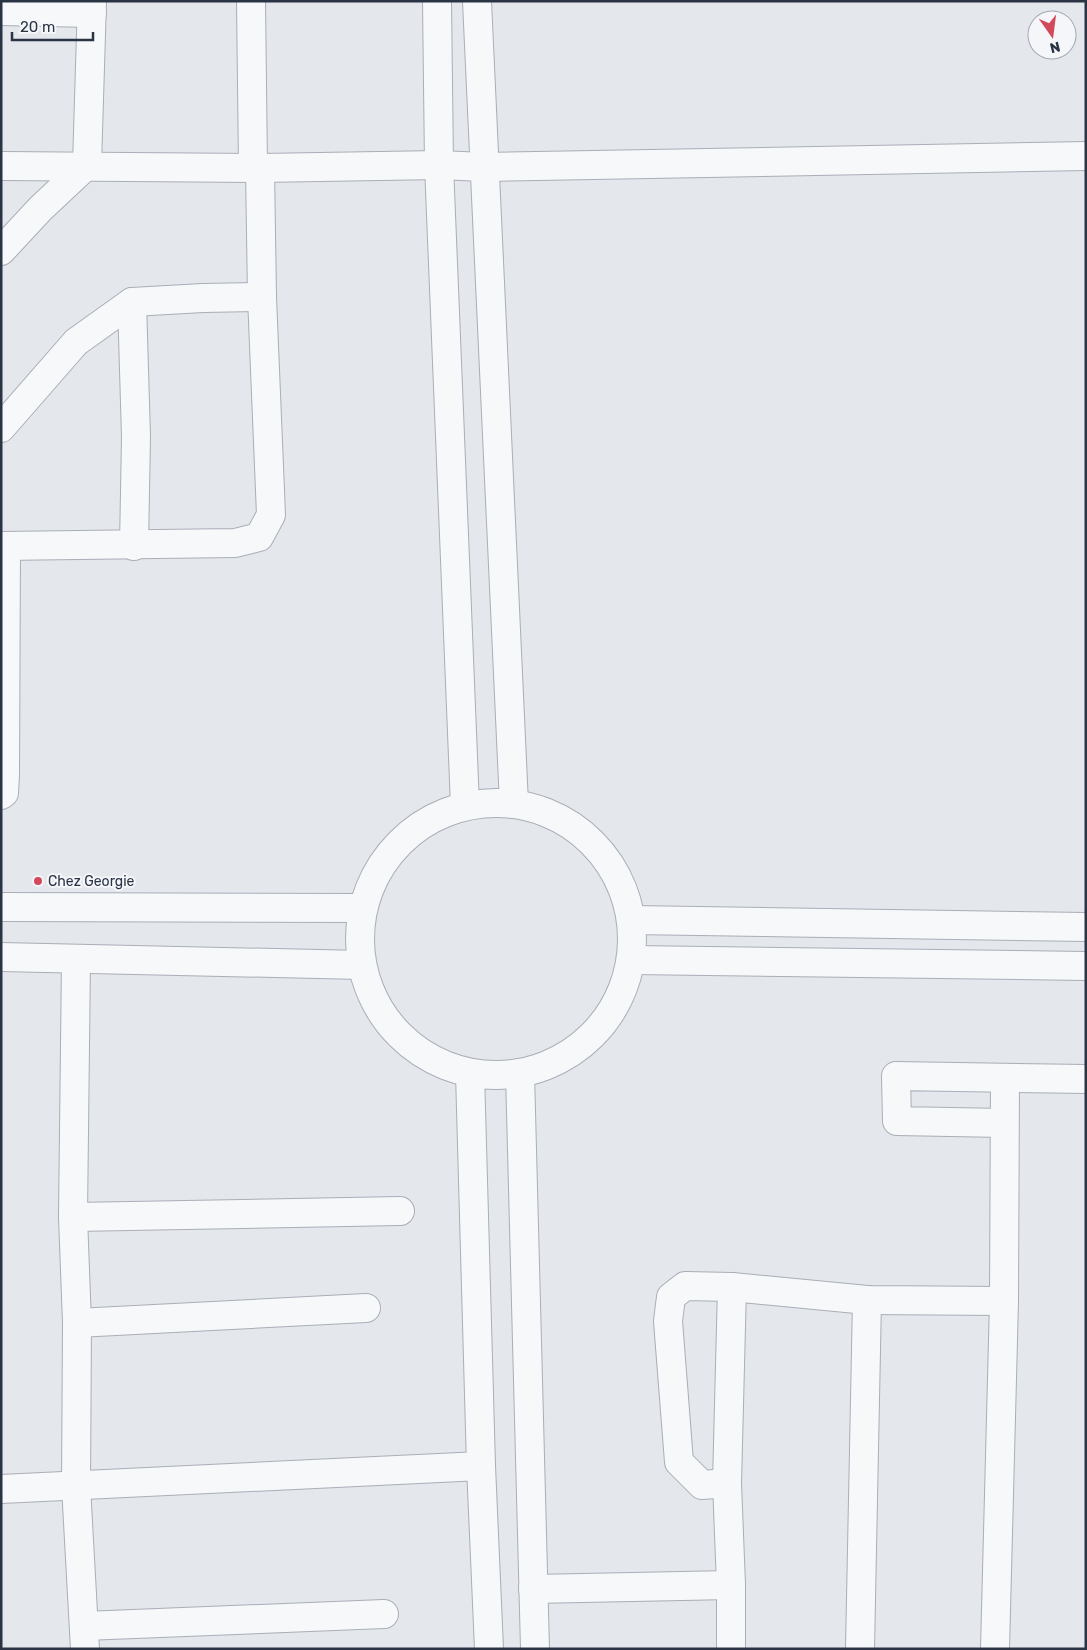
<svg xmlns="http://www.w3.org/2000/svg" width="1087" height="1650" viewBox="0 0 1087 1650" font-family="Rubik,sans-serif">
<rect width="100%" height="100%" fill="#e4e7ec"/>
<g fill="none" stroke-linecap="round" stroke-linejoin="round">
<defs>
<g id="minor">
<path d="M 251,1 L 253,168"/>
<path d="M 437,1 L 439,165 L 465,806"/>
<path d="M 477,1 L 514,804"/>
<path d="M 1,11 L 92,13"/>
<path d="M 1,166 L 260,168 L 439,165 L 484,167 L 1086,156"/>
<path d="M 1,251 L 41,208 L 87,165 L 92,1"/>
<path d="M 132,302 L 136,437 L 134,546"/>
<path d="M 1,428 L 76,342 L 132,302 L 203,298 L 262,297"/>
<path d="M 1,546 L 235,543 L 259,537 L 271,515 L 262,297 L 260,168"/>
<path d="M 1,795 L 4,793 L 5,775 L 6,546"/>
<circle cx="496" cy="939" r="136"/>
<path d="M 1,907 L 363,908"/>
<path d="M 632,920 L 1086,927"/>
<path d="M 1,957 L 362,965"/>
<path d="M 76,959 L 73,1217 L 77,1323 L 76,1486 L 85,1649"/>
<path d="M 632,960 L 1086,966"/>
<path d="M 470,1073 L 481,1466 L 489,1649"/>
<path d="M 520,1073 L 535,1649"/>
<path d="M 1004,1123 L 897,1121 L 896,1076 L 1086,1079"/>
<path d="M 73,1217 L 400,1211"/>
<path d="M 77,1323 L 366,1308"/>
<path d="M 727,1483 L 702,1485 L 679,1462 L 668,1321 L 671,1297 L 685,1286 L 732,1287"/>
<path d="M 1,1489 L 481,1466"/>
<path d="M 533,1589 L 731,1585"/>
<path d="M 84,1626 L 384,1614"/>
<path d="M 731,1649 L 731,1585 L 727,1483 L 732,1287 L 867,1300 L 1004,1301"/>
<path d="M 860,1649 L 867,1300"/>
<path d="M 995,1649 L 1004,1301 L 1005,1078"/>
</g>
</defs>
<use href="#minor" stroke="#a9aeb7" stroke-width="30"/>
<use href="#minor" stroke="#f7f8fa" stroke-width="28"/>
</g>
<circle fill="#d1495b" stroke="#f4f6f9" stroke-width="2" cx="38" cy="881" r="5"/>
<g text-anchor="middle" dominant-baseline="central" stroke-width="4" stroke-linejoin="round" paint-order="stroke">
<g font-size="14" fill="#2b3445" stroke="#f4f6f9" text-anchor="start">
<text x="48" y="881">Chez Georgie</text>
</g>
</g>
<rect width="1087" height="1650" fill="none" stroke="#2b3445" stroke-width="5"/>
<g transform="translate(1052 35) rotate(166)"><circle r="24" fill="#f4f6f9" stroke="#a4a8b1"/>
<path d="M0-4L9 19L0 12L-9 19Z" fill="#d1495b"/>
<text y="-8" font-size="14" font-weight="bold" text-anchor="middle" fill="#2b3445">N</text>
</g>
<path d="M12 32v8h81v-8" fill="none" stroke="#2b3445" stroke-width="2.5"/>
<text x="20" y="32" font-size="15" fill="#2b3445" stroke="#f4f6f9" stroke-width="4" paint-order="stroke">20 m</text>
</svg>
